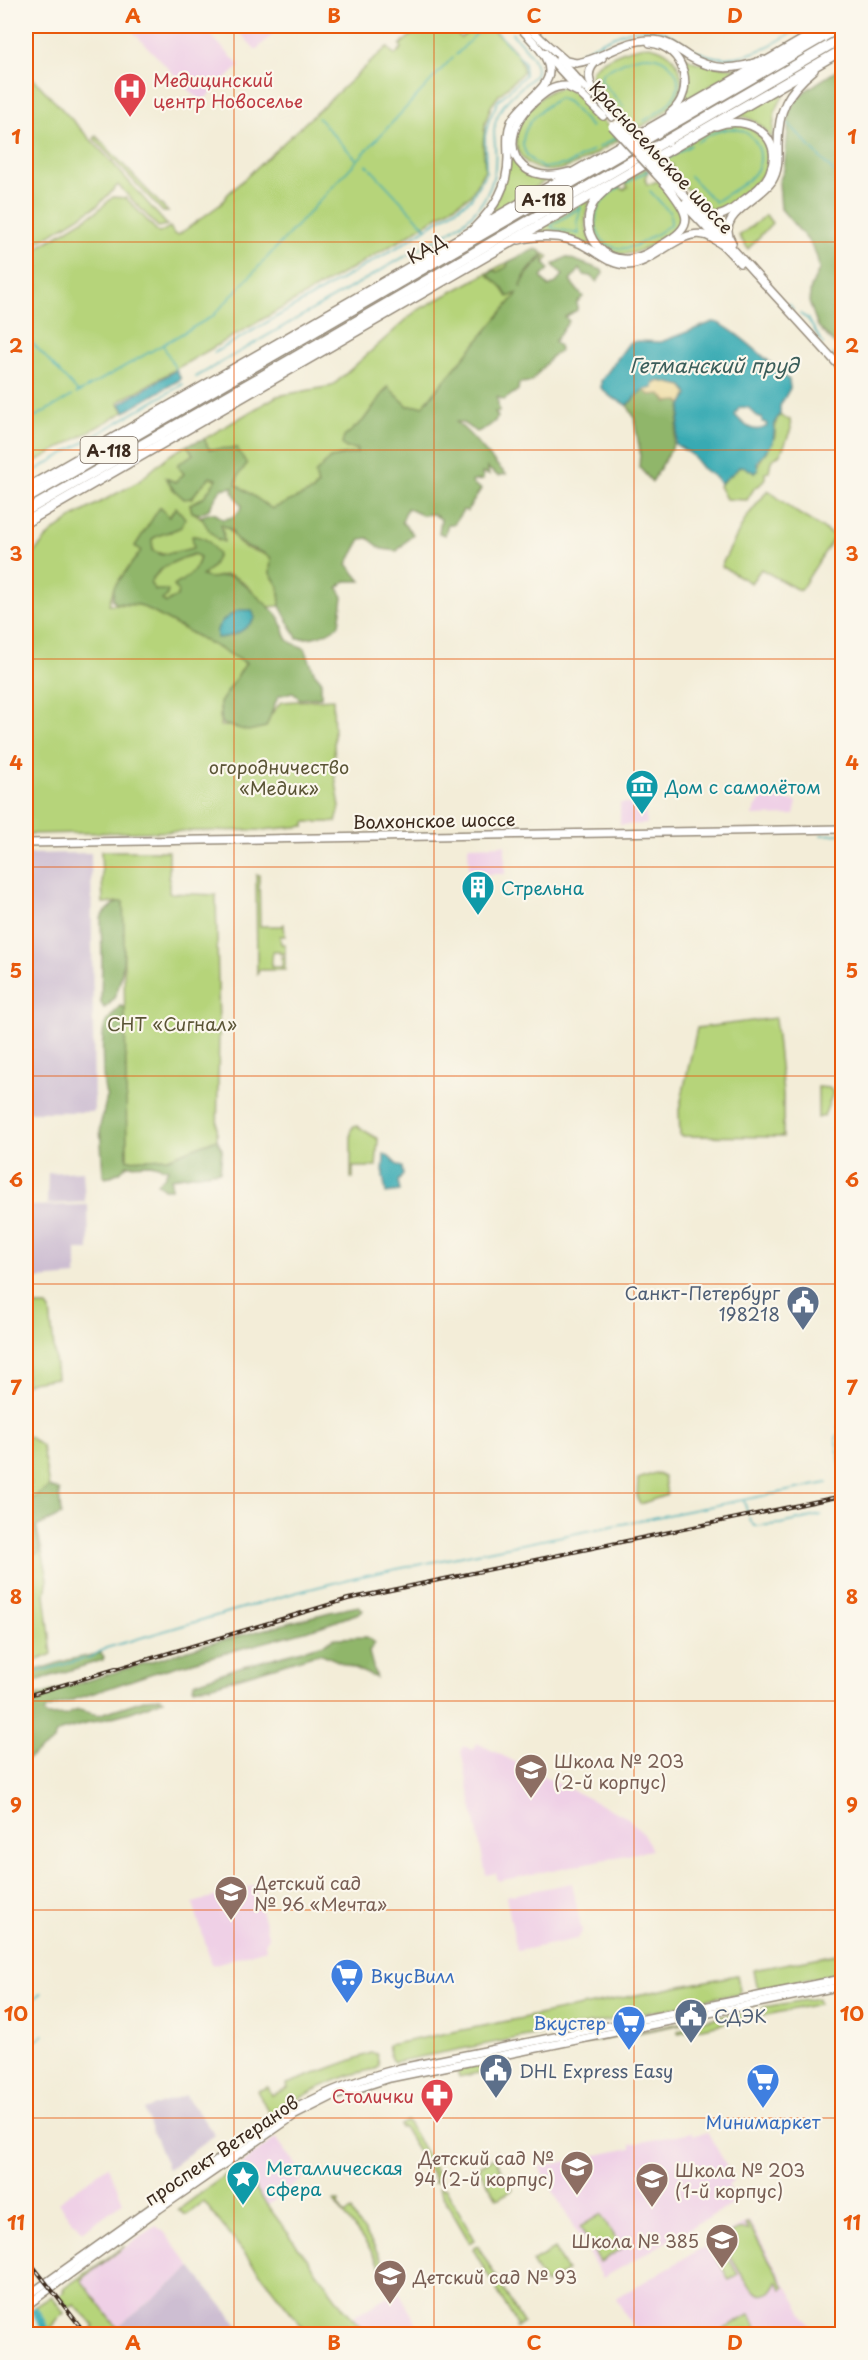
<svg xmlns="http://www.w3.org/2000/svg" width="868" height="2360" viewBox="0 0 868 2360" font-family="'Playpen Sans',sans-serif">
<rect width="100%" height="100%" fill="#fbf7ec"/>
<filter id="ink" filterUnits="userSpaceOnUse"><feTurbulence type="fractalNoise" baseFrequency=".0167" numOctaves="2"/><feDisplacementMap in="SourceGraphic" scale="12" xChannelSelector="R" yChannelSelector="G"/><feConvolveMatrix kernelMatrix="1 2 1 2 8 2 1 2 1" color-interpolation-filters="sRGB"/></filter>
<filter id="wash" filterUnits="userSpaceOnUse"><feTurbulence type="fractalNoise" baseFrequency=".008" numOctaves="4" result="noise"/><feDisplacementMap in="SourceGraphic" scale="24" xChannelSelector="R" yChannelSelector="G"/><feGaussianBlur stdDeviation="1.35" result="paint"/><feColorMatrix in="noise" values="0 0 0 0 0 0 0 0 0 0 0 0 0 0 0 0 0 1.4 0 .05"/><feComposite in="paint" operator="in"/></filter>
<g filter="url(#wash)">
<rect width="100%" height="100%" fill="#f3edd8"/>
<g fill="#efd0e6">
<path d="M 139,26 L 202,26 L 240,66 L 201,102 L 132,31 Z"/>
<path d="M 233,26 L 281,26 L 256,50 Z"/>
<path d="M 764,794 L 797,802 L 794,815 L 751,816 Z"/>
<path d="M 620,803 L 644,803 L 647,824 L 620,825 Z"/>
<path d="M 505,845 L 505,874 L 469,874 L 468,846 Z"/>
<path d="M 477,1743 L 628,1818 L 643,1833 L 651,1850 L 498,1881 L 496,1873 L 486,1875 L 461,1751 L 464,1746 L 473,1750 Z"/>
<path d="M 572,1883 L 582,1932 L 577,1939 L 517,1951 L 506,1896 Z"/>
<path d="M 254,1885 L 269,1938 L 265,1943 L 266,1949 L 212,1965 L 193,1903 Z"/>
<path d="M 692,2132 L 693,2135 L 708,2133 L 730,2172 L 728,2174 L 733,2182 L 728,2185 L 738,2201 L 603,2278 L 539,2167 L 631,2148 L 631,2144 Z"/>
<path d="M 276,2138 L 305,2177 L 268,2205 L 239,2166 Z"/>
<path d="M 108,2166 L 123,2202 L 82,2232 L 58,2202 Z"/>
<path d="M 749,2221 L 815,2334 L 759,2334 L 750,2314 L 716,2334 L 637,2334 L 616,2298 Z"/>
<path d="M 156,2226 L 164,2232 L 192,2268 L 117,2327 L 80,2280 Z"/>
<path d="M 398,2291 L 423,2334 L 367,2334 L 353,2317 Z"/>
</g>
<g fill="#cdbed2">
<path d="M 91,853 L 94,1112 L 26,1112 L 26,854 Z"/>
<path d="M 83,1171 L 85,1202 L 47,1204 L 48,1173 Z"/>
<path d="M 88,1205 L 89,1250 L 76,1250 L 76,1276 L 26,1280 L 26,1206 Z"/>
<path d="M 185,2095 L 215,2135 L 168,2169 L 144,2110 Z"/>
<path d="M 192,2268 L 245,2334 L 123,2334 L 117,2327 Z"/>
</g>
<g fill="#b6d47a" stroke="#787f4c" stroke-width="1.5">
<path d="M 422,26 L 450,26 L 461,38 L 475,26 L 488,26 C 502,39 523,52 523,72 L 499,95 L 491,106 L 485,124 L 483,145 L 485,169 L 471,195 L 401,240 L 118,402 L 124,412 L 26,467 L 26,255 L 96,212 L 113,197 L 126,198 L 159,233 L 170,227 L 174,234 L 178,235 L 221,204 L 228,194 L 387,47 L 395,55 L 402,48 L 400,45 Z"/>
<path d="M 645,46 C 675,46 694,80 673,104 C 663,116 647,123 633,131 L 594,89 L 591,80 L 592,70 C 605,57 626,49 645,46 Z"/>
<path d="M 681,56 L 698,63 L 739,69 L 683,102 C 689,85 686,74 681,56 Z"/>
<path d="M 26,71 L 109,159 L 167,225 L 158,227 L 118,185 L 97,206 L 26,250 Z"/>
<path d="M 790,82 L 775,112 L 772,138 L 770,138 C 765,126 747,114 734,116 Z"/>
<path d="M 563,87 L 577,94 L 620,139 C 600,150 580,166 557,170 C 530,175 508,152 518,125 C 521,116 541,96 550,91 C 553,89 559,88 563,87 Z"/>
<path d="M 743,124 C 783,146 773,172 741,196 C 735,201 728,207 721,210 C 715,212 709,209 703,206 L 671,172 L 673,165 L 663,163 L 659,159 L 706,132 L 723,125 Z"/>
<path d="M 96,136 L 168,212 L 163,212 L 94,139 Z"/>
<path d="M 512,154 L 523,168 L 550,178 L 486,218 L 493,210 Z"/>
<path d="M 645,168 L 648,171 L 645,178 L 647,185 L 657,181 C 669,191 677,203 684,217 C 679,231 639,255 623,254 C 616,254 610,251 604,249 L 592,232 L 592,209 L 612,187 L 618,184 L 623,190 L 628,187 L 624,181 Z"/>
<path d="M 593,196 C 583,212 584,225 591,242 L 589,245 L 558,234 L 531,234 Z"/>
<path d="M 766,215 L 772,223 L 748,249 L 739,236 Z"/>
<path d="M 538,250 L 549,257 L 423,406 L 408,406 L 387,387 L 363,421 L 354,428 L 346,448 L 357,449 L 357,453 L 338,456 L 313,491 L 272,509 L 236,484 L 238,476 L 209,449 L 204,439 L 277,396 L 332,386 L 416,311 L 502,265 Z"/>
<path d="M 779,415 L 790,420 L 791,429 L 785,444 L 780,454 L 771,461 L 769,471 L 765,473 L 765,478 L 760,485 L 755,487 L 747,500 L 726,499 L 719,486 C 725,478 733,475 739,467 L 744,466 L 755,473 C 758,459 768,452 774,439 C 777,431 773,423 779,415 Z"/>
<path d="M 187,445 L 193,454 L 184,474 L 175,482 L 167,479 L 192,498 L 199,488 L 210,477 L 218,479 L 203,498 L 190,504 L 192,512 C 204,516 210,532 219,541 L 224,535 L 220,524 C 233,528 234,540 244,547 C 253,552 264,551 271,559 L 270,573 L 279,587 L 280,606 L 267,607 C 257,597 241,574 225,575 C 216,576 211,581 202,576 L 212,567 L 194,541 L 194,548 C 180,552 167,557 153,551 L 152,539 L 162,533 L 171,532 L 169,517 L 160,508 L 135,546 L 141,551 L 114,587 L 109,604 L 140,605 L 247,664 L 220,703 L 220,726 L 261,727 L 281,702 L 333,699 L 335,776 L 340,807 L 336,822 L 305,822 L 305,826 L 262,830 L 26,834 L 26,562 L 50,534 L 75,516 L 138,482 L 167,457 Z"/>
<path d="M 768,490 L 796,512 L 835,536 L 800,591 L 761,569 L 751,583 L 721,566 L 746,518 Z"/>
<path d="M 195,554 L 200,557 C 197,572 186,578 174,586 L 178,590 L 177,596 L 166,603 L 162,600 L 150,583 C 160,566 177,560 195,554 Z"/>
<path d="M 101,851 L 169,851 L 169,893 L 216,895 L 219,1028 L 217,1139 L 168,1158 L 127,1160 L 123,902 L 103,903 Z"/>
<path d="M 256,875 L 259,875 L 260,926 L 282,926 L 284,924 L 285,936 L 280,936 L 281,944 L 285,944 L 285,954 L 280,954 L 280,951 L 273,951 L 271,967 L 282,967 L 282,957 L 285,956 L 285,970 L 259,970 L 257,975 Z"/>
<path d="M 775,1018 L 783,1094 L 783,1137 L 680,1136 L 679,1110 L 697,1028 Z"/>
<path d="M 818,1087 L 830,1088 L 833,1093 L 824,1116 L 818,1118 Z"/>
<path d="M 357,1126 L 378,1139 L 376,1167 L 353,1167 L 353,1178 L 351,1178 L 351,1130 L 353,1127 Z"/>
<path d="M 26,1287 L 33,1287 L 34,1306 L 47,1306 L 50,1310 L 57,1378 L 31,1382 L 26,1385 Z"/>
<path d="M 26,1435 L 42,1446 L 49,1487 L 31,1500 L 48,1579 L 45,1594 L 52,1654 L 26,1665 Z"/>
<path d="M 655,1473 L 664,1477 L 667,1495 L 640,1504 L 637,1499 L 638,1479 Z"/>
<path d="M 842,1953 L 842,1973 L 761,1988 L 756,1986 L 753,1970 Z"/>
<path d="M 737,1975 L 740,1991 L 738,1995 L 716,1997 L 667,2009 L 394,2062 L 391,2059 L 388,2045 Z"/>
<path d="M 818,1998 L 819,2004 L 762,2016 L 760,2012 L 764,2007 Z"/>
<path d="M 737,2013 L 743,2015 L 745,2019 L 678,2033 L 678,2031 L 697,2022 Z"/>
<path d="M 686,2022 L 681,2024 L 505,2060 L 497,2060 Z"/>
<path d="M 371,2053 L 377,2054 L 379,2065 L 376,2069 C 337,2075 304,2095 271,2116 L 257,2091 L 268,2087 L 272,2095 L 288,2088 L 287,2084 Z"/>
<path d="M 482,2063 L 507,2065 L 508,2067 L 459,2077 L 457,2070 Z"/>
<path d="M 407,2121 L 442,2182 L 434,2182 L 436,2180 L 403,2127 L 401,2128 L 400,2125 Z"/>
<path d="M 494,2158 L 513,2190 L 497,2199 L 478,2167 Z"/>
<path d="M 238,2166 L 343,2307 L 367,2334 L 308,2334 L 204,2202 L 186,2215 L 178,2210 L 231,2171 L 237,2177 L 233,2170 Z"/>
<path d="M 438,2188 L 446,2189 L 475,2240 L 470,2243 Z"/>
<path d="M 334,2201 L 339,2201 L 338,2205 L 345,2215 L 351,2211 L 359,2226 L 365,2231 L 397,2286 L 394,2288 L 372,2252 Z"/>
<path d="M 601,2214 L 621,2249 L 600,2262 L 580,2227 Z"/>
<path d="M 748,2223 L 785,2287 L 782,2289 L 777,2281 C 764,2311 747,2284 738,2269 C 735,2263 728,2255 727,2248 C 724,2234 737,2228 748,2230 L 745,2225 Z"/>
<path d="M 719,2242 L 738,2275 L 729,2280 L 711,2247 Z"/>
<path d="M 125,2246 L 81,2280 L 122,2334 L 91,2334 L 94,2325 L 74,2305 L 69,2308 L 59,2296 L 64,2292 L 63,2289 Z"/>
<path d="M 478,2246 L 523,2323 L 515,2328 L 517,2325 L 473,2249 Z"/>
<path d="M 554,2249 L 567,2271 L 545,2284 L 532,2262 Z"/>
<path d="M 52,2296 L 64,2313 L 51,2328 L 52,2334 L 47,2334 L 47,2331 L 35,2307 Z"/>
<path d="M 750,2314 L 759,2334 L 716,2334 Z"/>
</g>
<g fill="#90b66a" stroke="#667044" stroke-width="1.5" fill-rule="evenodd">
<path d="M 842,67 L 842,352 L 818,326 L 809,302 L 811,287 L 819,270 L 817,257 L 810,243 L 781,209 L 779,182 L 784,170 L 790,110 L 796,100 L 805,91 Z"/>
<path d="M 535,249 L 541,251 L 542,256 L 526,273 L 520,288 L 527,274 L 544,256 L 544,263 L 549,269 L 541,277 L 549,287 L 556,283 L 563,275 L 553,265 L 566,257 L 602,270 L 603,273 L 597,282 L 590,276 L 584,275 L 580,269 L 570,281 L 583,297 L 577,302 L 577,310 L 565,317 L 569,321 L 554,342 L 559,346 L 560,351 L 551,357 L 531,382 L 519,383 L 518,390 L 504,400 L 497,397 L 499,412 L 495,412 L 498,417 C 493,425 486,428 477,432 L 461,422 L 456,422 C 475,436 488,458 506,474 L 498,476 L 487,468 L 489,475 L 482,473 L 483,480 L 473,481 L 472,483 L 481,489 L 467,511 L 463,510 L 454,524 L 448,524 L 445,535 L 439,533 L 441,519 L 433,514 L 422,515 L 407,508 L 402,522 L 413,534 L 397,551 L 382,549 L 368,538 L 361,539 L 347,564 L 361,581 L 345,581 L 338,588 L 343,597 L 339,625 C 325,635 314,639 297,638 L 280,606 L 279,587 L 270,573 L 271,558 C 259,546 237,551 232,530 L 221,524 L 224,542 C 213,539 206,526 201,516 C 212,513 213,510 222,519 C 232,519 238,515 242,506 L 232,491 L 233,487 L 221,489 L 209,509 L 199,514 L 192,512 L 190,504 L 203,498 L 217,479 L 210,477 L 199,488 L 192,498 L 184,499 L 173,489 L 166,478 L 175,482 L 184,474 L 177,465 L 193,454 L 187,445 L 204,439 L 209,449 L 237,448 L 247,464 L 238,476 L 236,484 L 272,509 L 313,491 L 318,485 L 315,474 L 330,458 L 357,453 L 357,449 L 346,448 L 342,444 L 344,437 L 363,421 L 388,387 L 408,406 L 423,406 L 518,293 L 508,297 L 501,286 L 488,275 L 494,270 L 497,272 L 507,267 L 508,262 Z"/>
<path d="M 643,390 L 661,394 L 665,397 L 679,401 L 682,405 L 672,448 L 652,482 L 639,467 L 640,452 L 634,417 L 627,405 Z"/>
<path d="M 160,507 L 169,517 L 176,507 L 185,518 L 181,527 C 171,532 162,533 152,539 L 153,551 L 162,555 L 194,548 L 192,536 C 207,536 211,543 218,555 L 212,567 L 202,576 C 215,582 226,571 238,580 C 244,584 277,613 280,619 C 289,638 280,640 305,648 L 314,672 L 321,680 L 321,697 L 300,699 L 292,692 L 278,696 L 266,727 L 248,731 L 222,724 L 220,703 L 246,663 L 140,605 L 116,603 L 113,600 L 114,587 L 141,551 L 135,546 ZM 194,554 L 200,557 C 197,572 186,578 174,586 L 178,591 L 177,596 L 166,603 L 162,600 L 167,596 L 168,590 L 155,590 L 150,583 C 159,566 177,560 194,554 Z"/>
<path d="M 117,902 L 123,902 C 124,926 129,995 104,1008 L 101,1003 L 102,960 L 101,919 L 103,914 Z"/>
<path d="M 120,1006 L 125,1007 L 127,1160 L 168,1158 L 217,1139 L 222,1150 L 220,1171 L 171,1178 L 171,1189 L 164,1189 L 157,1183 L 164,1177 L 168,1169 L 151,1164 L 127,1165 L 120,1172 L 106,1178 L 103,1175 L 100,1126 L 107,1097 C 102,1089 101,1033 105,1025 C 108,1019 116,1011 120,1006 Z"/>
<path d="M 49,1487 L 59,1490 L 61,1515 L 36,1527 L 40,1552 L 37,1554 L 28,1553 L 26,1550 L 26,1501 L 31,1500 Z"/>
<path d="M 359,1606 L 363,1610 L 359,1613 L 316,1628 L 156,1672 L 46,1709 L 44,1713 L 47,1716 L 67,1715 L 71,1712 L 79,1710 L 98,1715 L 147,1699 L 160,1698 L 163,1700 L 131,1712 L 60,1731 L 55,1735 L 54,1741 L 26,1760 L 28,1745 L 26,1743 L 26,1699 L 205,1645 L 330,1612 Z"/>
<path d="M 367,1637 L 375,1643 L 369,1652 L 376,1678 L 320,1653 L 210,1686 L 193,1688 L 194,1683 L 236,1668 L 324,1644 L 335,1638 Z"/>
<path d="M 101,1653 L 104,1657 L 103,1660 L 26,1684 L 26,1673 L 68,1660 Z"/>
</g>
<path fill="#eeda9e" stroke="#94825e" stroke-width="1.5" d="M 660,381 L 683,386 L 688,394 L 682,405 L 679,401 L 667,402 L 661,394 L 650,395 L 643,390 Z"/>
<g fill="#39aab3" stroke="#3a6a68" stroke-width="1.5" fill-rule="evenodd">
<path d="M 713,322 C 727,321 776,368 789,380 L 790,388 L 780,406 L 780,414 L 775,422 L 773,443 L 757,462 L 758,470 L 755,473 L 743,466 L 739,467 C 734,474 727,477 720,484 L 716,478 L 702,468 L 691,454 L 675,444 L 682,405 L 688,395 L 683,386 L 660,381 L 654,382 L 653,388 L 643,390 L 627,405 L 611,397 L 601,388 L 601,381 L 629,343 L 637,341 L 661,342 ZM 742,407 L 749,408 L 759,418 L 762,418 L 762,422 L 766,423 L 767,426 C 754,435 744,425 735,415 L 739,408 Z"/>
<path d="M 176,370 L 181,379 L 125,412 L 120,404 Z"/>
<path d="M 238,610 L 252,610 L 255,618 C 245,631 234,637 217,638 C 214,623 227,618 238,610 Z"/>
<path d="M 384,1154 C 392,1157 394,1165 402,1167 L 403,1175 L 398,1181 L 400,1191 L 386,1193 L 383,1176 Z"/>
</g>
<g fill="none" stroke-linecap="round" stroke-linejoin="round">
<g stroke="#39aab3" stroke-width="1.5">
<path d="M 581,52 C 602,42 626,27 650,29 C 668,30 680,42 695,50 C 734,71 771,45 804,26"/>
<path d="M 456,55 L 484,26"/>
<path d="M 624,107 L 601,81 L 602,73 C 615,67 631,56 646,56 C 666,55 684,73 676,93 C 670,106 655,114 644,121"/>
<path d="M 318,118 L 356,159"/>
<path d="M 788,123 L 842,181"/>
<path d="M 591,127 L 568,102 L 559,98 C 531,113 503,147 543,168 L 569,164 L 593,150"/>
<path d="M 629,130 L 638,124"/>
<path d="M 598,148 L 617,137"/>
<path d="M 658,164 L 691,145"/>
<path d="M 367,165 L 426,228"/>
<path d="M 690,176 L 715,202 C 727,193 744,186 754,174 C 770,154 752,126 728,129 C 717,130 706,136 697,142"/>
<path d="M 626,183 L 649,170"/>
<path d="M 620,187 C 578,208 595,260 635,246 C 640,244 646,240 651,237 C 658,233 665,229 671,224 L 670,213 L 650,191"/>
<path d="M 581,207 L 577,222 L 579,234 L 552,228 L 551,226 Z"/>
<path d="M 789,304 L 793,309"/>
<path d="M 800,314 L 808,319 L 823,344"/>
<path d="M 26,336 L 78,392"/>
<path d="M 163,345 L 176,370"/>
<path d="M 214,353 L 401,245 L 471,199 L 486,172 L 485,136 L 489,120 L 498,101 L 525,75 L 524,62 L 491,26"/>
<path d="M 833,354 L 842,364"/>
<path d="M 196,377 C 262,338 330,300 397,261 C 423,246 457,232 477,209 C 493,189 497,171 495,146 C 494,135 493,125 498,115 C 506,97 522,88 535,75 C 540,59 521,45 512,33"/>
<path d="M 76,394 L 213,316 L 453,57"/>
<path d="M 26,422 L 72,396"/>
<path d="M 26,476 L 183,384"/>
<path d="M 821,835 L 842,834"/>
<path d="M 838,1429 L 842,1403"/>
<path d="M 836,1440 L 837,1434"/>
<path d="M 836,1442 L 841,1469"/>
<path d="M 744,1501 L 747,1511"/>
<path d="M 749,1518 L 754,1526 L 780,1524 L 821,1515"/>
<path d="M 26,1675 L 91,1657 L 106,1648 L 294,1593 L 357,1577 L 827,1483"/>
<path d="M 26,2005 L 42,1993"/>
<path d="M 26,2048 L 44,2035"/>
</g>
<path stroke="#39aab3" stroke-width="8" d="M 35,2311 L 43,2325 L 45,2334"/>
</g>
</g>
<g filter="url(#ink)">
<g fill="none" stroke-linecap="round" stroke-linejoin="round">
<defs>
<g id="secondary">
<path d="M 528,26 L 546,44"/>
<path d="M 543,41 L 566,61 L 576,63 C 602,60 624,39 651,40 C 666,40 676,48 688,56 C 714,72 736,70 763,60"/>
<path d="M 650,43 C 685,46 697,92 670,113"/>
<path d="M 545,53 L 578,89"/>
<path d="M 602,58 C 573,73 601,100 612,117"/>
<path d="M 559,59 L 592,95"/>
<path d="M 660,169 L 842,369"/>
<path d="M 569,172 C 514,188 494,139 534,102 C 544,93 552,86 566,86 L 578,92 L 603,116"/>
<path d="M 656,174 L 670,189"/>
<path d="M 607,189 C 600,195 593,201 590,211 C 582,236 603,261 629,259 C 642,258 653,250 663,244 C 697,225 688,214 668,187"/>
<path d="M 684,204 L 740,263"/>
<path d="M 701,210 L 713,216 C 725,216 733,209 741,202 C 752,194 765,185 770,172 C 785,137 748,113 716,126"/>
<path d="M 475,227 C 495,207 508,187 508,158 C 508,146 506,134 511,122 C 519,104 550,89 549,71 C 549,54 529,38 519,26"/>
<path d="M 519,240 C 544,234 568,235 590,249 C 602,256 612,265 628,265 C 653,264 680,229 704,235 C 711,236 717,242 724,246"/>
<path d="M 732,243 C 714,215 759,201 772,181 C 779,170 778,158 778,145 C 778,110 787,92 814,70"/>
<path d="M 26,843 L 842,829"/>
<path d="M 26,2297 L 270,2123 C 312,2097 353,2080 401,2068 L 842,1979"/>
<path d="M 26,2306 L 159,2209 L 295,2115 L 331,2097 L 390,2078 L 842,1986"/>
</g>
<g id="highway">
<path d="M 26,489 L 828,26"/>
<path d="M 26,499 L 842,26"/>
<path d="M 26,511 L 290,360 L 842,38"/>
<path d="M 26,522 L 842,50"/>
</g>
</defs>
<use href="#secondary" stroke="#978c7b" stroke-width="10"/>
<use href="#highway" stroke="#978c7b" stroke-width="12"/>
<use href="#secondary" stroke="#fff" stroke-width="7"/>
<use href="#highway" stroke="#fff" stroke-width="9"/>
<defs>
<g id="rail">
<path d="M 26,1696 L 348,1599 L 842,1496"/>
<path d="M 26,2257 L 86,2334"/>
</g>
</defs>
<use href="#rail" stroke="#3b2a1e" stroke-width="4"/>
<use href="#rail" stroke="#fbf7ec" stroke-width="1.5" stroke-dasharray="4.5" stroke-linecap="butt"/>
<defs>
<g id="secondary-bridge">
<path d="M 618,124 L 660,169"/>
<path d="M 612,126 L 656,174"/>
</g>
</defs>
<use href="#secondary-bridge" stroke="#978c7b" stroke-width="10" stroke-linecap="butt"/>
<use href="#secondary-bridge" stroke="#fff" stroke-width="7"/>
</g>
</g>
<path fill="none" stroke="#e8590c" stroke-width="1.5" stroke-opacity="0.55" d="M 234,26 L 234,2334M 434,26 L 434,2334M 634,26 L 634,2334M 26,242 L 842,242M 26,450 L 842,450M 26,659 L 842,659M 26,867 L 842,867M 26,1076 L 842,1076M 26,1284 L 842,1284M 26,1493 L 842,1493M 26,1701 L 842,1701M 26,1910 L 842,1910M 26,2118 L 842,2118"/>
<defs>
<symbol id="hospital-pin" viewBox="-11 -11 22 30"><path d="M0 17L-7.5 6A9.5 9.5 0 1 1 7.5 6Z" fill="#e0444e" stroke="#fbf7ec"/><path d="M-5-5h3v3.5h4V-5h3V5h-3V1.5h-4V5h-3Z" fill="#fff"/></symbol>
<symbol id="museum-pin" viewBox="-11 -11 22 30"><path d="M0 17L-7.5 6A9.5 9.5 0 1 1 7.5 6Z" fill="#0f9aa8" stroke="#fbf7ec"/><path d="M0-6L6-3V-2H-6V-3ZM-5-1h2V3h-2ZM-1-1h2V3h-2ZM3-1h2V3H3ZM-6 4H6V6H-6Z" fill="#fff"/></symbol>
<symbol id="building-pin" viewBox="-11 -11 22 30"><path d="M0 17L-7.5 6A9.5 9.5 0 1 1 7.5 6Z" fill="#0f9aa8" stroke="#fbf7ec"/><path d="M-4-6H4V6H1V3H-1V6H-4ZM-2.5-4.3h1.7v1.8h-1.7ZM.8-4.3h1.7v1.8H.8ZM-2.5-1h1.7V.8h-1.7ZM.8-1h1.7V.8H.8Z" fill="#fff"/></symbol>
<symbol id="civic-pin" viewBox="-11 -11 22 30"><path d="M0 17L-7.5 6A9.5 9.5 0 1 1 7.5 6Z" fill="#5c6f8a" stroke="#fbf7ec"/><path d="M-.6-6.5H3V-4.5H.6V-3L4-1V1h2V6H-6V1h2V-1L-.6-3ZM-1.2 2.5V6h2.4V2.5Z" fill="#fff"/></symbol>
<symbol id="school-pin" viewBox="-11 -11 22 30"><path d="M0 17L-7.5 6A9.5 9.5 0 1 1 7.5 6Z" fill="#8d6e63" stroke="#fbf7ec"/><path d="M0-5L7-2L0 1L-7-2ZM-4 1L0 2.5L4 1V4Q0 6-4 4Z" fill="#fff"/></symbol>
<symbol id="supermarket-pin" viewBox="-11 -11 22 30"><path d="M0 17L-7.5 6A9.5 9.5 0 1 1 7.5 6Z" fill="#3f7fe0" stroke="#fbf7ec"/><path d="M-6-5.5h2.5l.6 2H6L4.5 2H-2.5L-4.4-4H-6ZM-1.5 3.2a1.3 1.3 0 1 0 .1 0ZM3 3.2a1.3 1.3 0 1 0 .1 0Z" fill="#fff"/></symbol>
<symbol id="pharmacy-pin" viewBox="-11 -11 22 30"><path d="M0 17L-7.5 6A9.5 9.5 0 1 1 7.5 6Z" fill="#e0444e" stroke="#fbf7ec"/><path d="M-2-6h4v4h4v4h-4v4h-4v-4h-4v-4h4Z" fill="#fff"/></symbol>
<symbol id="sight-pin" viewBox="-11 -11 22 30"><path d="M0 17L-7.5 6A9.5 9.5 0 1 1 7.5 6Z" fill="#0f9aa8" stroke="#fbf7ec"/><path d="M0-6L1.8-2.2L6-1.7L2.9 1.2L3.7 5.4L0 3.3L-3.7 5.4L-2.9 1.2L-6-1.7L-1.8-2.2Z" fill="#fff"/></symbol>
</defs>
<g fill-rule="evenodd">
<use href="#hospital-pin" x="111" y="70" width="38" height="52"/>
<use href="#museum-pin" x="623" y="767" width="38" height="52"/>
<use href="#building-pin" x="459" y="868" width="38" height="52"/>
<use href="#civic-pin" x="784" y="1283" width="38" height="52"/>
<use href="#school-pin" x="512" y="1751" width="38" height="52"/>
<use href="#school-pin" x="212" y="1873" width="38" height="52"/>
<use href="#supermarket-pin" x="328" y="1956" width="38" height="52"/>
<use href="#civic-pin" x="672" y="1996" width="38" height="52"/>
<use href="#supermarket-pin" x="610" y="2003" width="38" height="52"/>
<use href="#civic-pin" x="477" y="2051" width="38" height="52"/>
<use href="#supermarket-pin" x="744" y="2061" width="38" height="52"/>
<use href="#pharmacy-pin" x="418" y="2076" width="38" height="52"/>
<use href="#school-pin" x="558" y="2148" width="38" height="52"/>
<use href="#sight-pin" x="224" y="2158" width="38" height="52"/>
<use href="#school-pin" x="633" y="2160" width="38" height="52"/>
<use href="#school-pin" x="703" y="2221" width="38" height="52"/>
<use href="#school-pin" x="371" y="2257" width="38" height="52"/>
</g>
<g text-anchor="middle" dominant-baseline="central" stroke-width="4.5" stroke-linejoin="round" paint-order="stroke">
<g fill="#fbf7ec" stroke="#75685c" stroke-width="1.5">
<rect x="515.5" y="186" width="57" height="26" rx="4.5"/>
<rect x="80.5" y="437" width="57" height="26" rx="4.5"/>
</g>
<g font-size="16" font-weight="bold" fill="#3b2a1e">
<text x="544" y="199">А-118</text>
<text x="109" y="450">А-118</text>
</g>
<g font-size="18" fill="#be3a42" stroke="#fbf7ec" text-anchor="start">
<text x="153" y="79">Медицинский<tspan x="153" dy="21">центр Новоселье</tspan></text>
<text x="414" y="2095" text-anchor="end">Столички</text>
</g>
<g font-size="18" fill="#3b2a1e" stroke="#fbf7ec">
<text transform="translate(662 157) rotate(47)">Красносельское шоссе</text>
<text transform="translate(426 248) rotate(-30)">КАД</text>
<text transform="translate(434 820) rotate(-1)">Волхонское шоссе</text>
<text transform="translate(221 2150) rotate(-34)">проспект Ветеранов</text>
</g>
<g font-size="18" fill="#5a5435" stroke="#fbf7ec">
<text x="279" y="766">огородничество<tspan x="279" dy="21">«Медик»</tspan></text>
<text x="172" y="1023">СНТ «Сигнал»</text>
</g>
<g font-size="18" fill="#0d838f" stroke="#fbf7ec" text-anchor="start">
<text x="665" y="786">Дом с самолётом</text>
<text x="501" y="887">Стрельна</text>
<text x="266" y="2167">Металлическая<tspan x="266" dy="21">сфера</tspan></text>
</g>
<g font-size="18" fill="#4e5e75" stroke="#fbf7ec" text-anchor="start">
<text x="780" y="1292" text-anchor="end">Санкт-Петербург<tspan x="780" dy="21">198218</tspan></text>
<text x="714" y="2015">СДЭК</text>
<text x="519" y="2070">DHL Express Easy</text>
</g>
<g font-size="18" fill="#785e54" stroke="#fbf7ec" text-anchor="start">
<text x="554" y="1760">Школа № 203<tspan x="554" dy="21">(2-й корпус)</tspan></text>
<text x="254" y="1882">Детский сад<tspan x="254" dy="21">№ 96 «Мечта»</tspan></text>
<text x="554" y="2157" text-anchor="end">Детский сад №<tspan x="554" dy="21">94 (2-й корпус)</tspan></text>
<text x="675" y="2169">Школа № 203<tspan x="675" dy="21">(1-й корпус)</tspan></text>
<text x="699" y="2240" text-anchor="end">Школа № 385</text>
<text x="413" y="2276">Детский сад № 93</text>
</g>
<g font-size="18" fill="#366cbe" stroke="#fbf7ec" text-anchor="start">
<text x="370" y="1975">ВкусВилл</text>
<text x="606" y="2022" text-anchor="end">Вкустер</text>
<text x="763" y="2121" text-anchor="middle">Минимаркет</text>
</g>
<g font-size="20" font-style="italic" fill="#3a5d5a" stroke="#fbf7ec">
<text x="714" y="365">Гетманский пруд</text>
</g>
</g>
<rect width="868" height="2360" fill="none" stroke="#fbf7ec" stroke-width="66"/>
<rect x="33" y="33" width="802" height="2294" fill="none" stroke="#e8590c" stroke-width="2"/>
<g font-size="20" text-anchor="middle" font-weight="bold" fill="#e8590c">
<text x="133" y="23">A</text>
<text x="334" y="23">B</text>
<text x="534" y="23">C</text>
<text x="735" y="23">D</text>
<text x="16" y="144">1</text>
<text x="852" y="144">1</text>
<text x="16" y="353">2</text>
<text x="852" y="353">2</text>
<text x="16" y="561">3</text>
<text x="852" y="561">3</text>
<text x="16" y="770">4</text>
<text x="852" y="770">4</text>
<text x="16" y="978">5</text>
<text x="852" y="978">5</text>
<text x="16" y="1187">6</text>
<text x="852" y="1187">6</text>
<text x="16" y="1395">7</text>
<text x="852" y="1395">7</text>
<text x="16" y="1604">8</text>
<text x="852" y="1604">8</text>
<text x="16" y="1812">9</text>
<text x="852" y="1812">9</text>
<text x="16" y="2021">10</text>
<text x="852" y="2021">10</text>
<text x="16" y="2230">11</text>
<text x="852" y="2230">11</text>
<text x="133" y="2350">A</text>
<text x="334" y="2350">B</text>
<text x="534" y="2350">C</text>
<text x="735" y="2350">D</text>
</g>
</svg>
